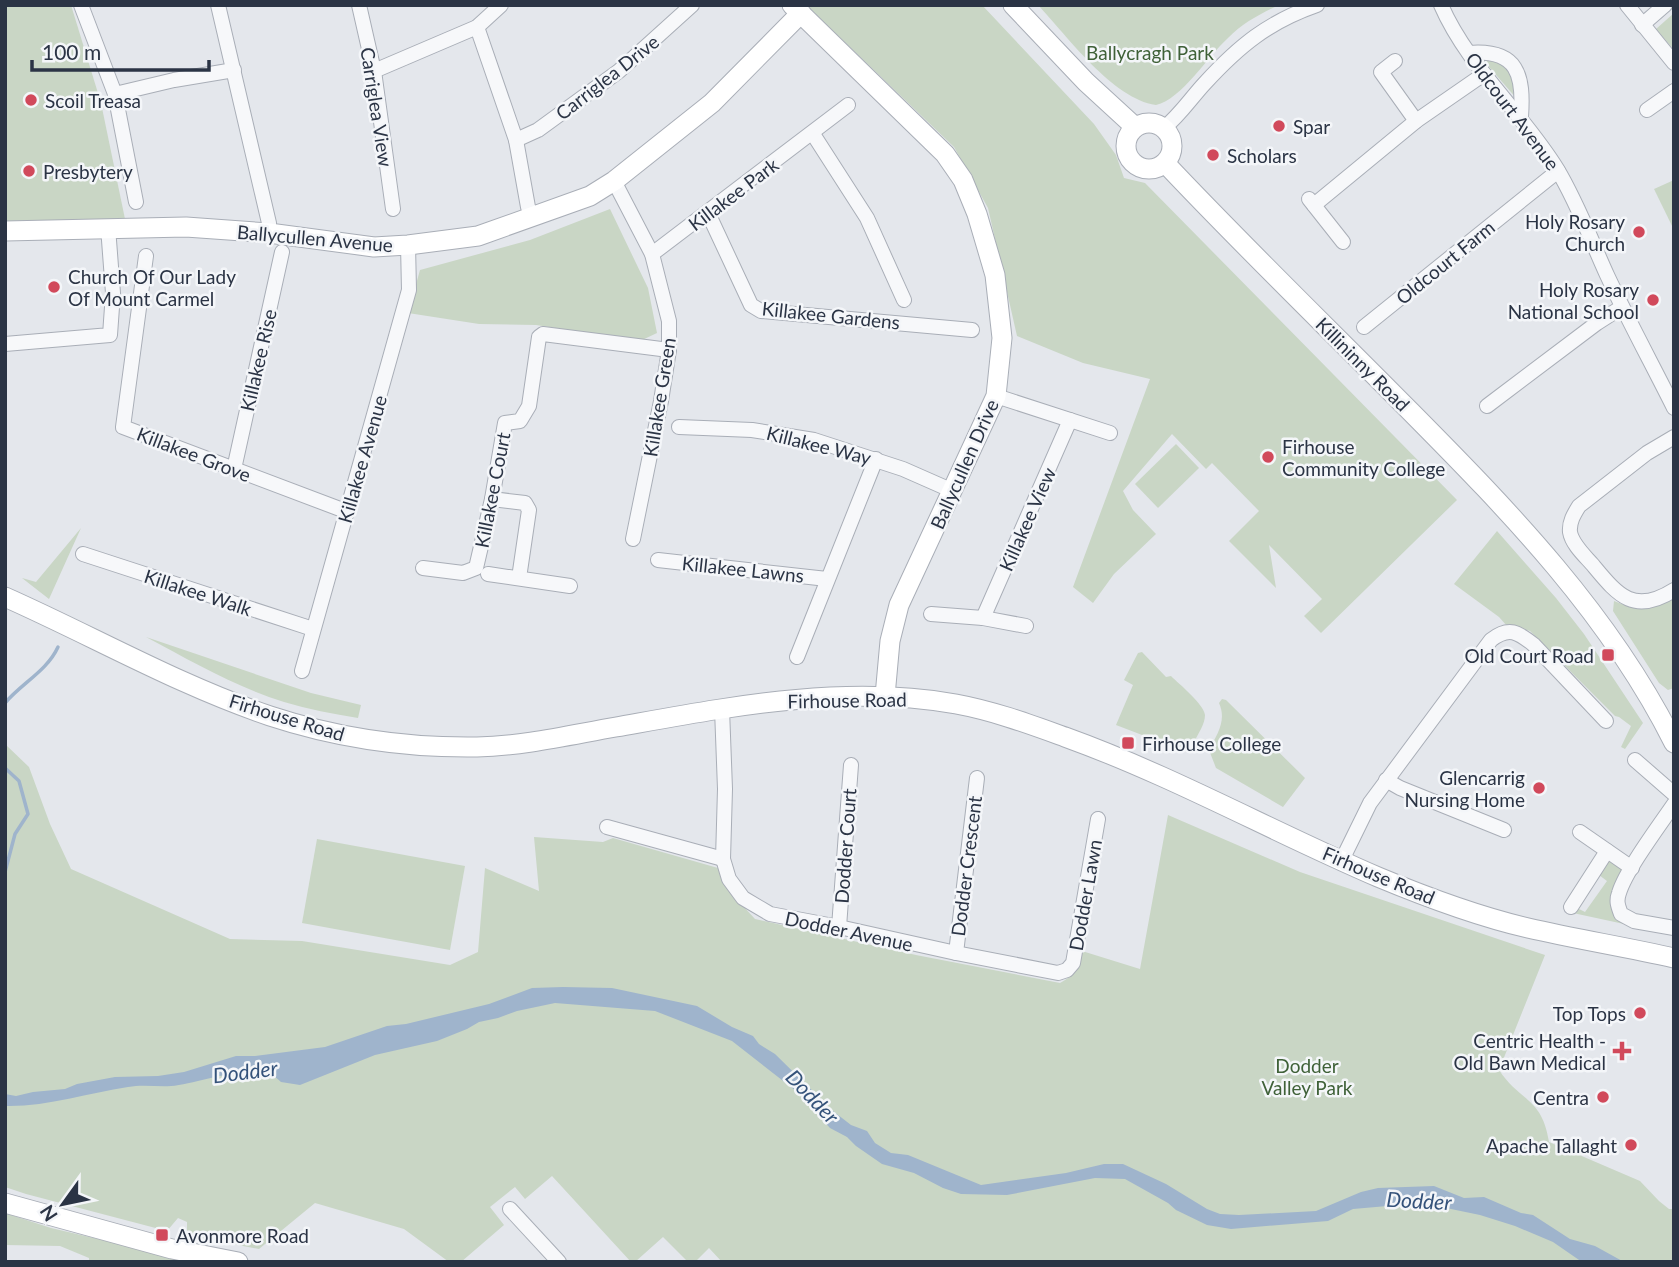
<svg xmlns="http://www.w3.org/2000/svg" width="1679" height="1267" viewBox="0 0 1679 1267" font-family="Lato,sans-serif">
<rect width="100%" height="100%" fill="#e4e7ec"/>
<g fill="#c9d6c5">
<path d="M 5,5 L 71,5 L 101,103 L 125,219 L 5,221 Z"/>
<path d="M 806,5 L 982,5 L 1094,124 L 1116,155 L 1124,178 L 1145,183 L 1457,500 L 1321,633 L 1304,616 L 1322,599 L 1269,545 L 1276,588 L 1229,541 L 1259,511 L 1212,463 L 1206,469 L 1172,434 L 1123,491 L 1133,510 L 1156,534 L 1114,574 L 1093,603 L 1073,587 L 1150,379 L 1083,363 L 1017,336 L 988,208 L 954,147 Z"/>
<path d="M 1038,5 L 1279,5 C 1260,14 1243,23 1228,38 C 1208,56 1182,99 1156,105 C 1113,99 1067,36 1038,5 Z"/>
<path d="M 1674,13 L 1674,50 L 1656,29 Z"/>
<path d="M 1483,60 L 1495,60 L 1512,72 L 1517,99 Z"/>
<path d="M 1674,180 L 1674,230 L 1654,189 Z"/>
<path d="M 610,209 L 648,288 L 657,333 L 640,341 L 536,325 L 479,324 L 408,313 L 420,270 L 530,240 Z"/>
<path d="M 1176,444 L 1199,468 L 1158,508 L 1135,484 Z"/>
<path d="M 81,528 L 49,599 L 22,578 L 36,582 Z"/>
<path d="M 1497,531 L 1556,598 L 1584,634 L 1643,723 L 1625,749 L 1621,747 L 1631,726 L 1619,717 L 1615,716 L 1530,631 L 1510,625 L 1507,626 L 1499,617 L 1454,584 Z"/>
<path d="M 1674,598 L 1674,688 L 1668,690 L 1659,683 L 1613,611 L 1614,601 C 1636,611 1653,609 1674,598 Z"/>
<path d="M 146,637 L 311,693 L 361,705 L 358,718 C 333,714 308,709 284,702 C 236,687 191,661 146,637 Z"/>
<path d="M 1142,652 L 1166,677 L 1171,676 C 1179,684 1204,704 1205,715 C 1205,724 1198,734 1194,742 L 1176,748 L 1116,725 L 1133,685 L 1124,680 L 1138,653 Z"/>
<path d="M 1222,699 L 1226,700 L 1305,778 L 1283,807 L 1216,768 L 1209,750 C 1217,734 1227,721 1219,703 Z"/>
<path d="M 5,744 L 29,767 L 50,824 L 71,869 L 230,939 L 302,941 L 450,965 L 478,952 L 485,868 L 539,891 L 534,837 L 603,842 L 613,838 L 718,868 L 730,892 L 755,919 L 916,955 L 1060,983 C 1075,975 1079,968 1082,951 L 1140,969 L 1168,815 L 1300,872 L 1545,955 L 1499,1070 C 1520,1102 1542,1097 1549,1142 L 1640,1181 L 1659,1201 L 1669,1209 L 1674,1209 L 1674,1262 L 722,1262 L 709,1248 L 695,1262 L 688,1262 L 663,1237 L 635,1262 L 631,1262 L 552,1176 L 525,1199 L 515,1187 L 490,1207 L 504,1225 L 461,1262 L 449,1262 L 404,1229 L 315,1203 L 259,1249 L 191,1236 L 187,1233 L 187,1222 L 178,1218 L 167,1231 L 26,1194 L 5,1187 Z"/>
<path d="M 317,839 L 465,866 L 450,950 L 302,923 Z"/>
<path d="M 1609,861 L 1623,870 L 1613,891 L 1610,905 L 1624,924 L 1573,913 L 1577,908 L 1585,912 L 1607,881 L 1599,875 Z"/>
<path d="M 5,1213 L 51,1228 L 175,1257 L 186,1262 L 89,1262 L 89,1258 L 60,1246 L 5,1245 Z"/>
</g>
<path fill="#9fb4cc" d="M 563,987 L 612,988 L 697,1006 L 732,1027 L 753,1036 L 759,1044 L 775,1054 L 833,1111 L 851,1125 L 867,1131 L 875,1143 L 891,1153 L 908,1155 L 981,1185 L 1066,1173 L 1104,1164 L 1123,1164 L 1166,1184 L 1207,1209 L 1220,1214 L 1239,1215 L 1316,1211 L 1361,1192 L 1378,1188 L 1434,1186 L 1464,1198 L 1484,1197 L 1521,1213 L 1533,1215 L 1570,1239 L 1595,1246 L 1624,1262 L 1582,1262 L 1553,1242 L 1515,1226 L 1480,1215 L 1422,1203 L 1353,1209 L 1328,1221 L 1231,1229 L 1207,1225 L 1176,1210 L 1168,1203 L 1125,1179 L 1095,1178 L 1007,1195 L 961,1194 L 943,1188 L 914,1173 L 882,1164 L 856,1146 L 847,1137 L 830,1128 L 796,1091 L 732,1041 L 655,1011 L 555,1003 L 517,1011 L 498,1018 L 479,1022 L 467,1029 L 437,1041 L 375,1055 L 300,1085 L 281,1082 C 260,1058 199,1084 171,1086 C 157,1087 143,1084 128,1087 C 88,1093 46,1107 5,1106 L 5,1094 L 16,1096 L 33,1092 L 65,1089 L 77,1084 L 115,1077 L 158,1076 L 184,1072 L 236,1056 L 255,1056 L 325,1047 L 387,1026 L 406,1024 L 489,1004 L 532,988 Z"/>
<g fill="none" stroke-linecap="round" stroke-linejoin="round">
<g stroke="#9fb4cc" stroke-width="3.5">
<path d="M 5,703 C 22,683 47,671 58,647"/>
<path d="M 5,768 L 19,781 L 28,814 L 15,834 L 5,872"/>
</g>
<defs>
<g id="street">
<path d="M 81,5 L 115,94 L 136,202"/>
<path d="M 218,5 L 269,223 L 269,233"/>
<path d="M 359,5 L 374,71 L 393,209"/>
<path d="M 1441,5 C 1468,67 1522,112 1557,169 C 1577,202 1591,240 1607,275 C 1628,320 1652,364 1674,408"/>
<path d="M 1627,5 L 1674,63"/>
<path d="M 1642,25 L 1665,5"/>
<path d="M 477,27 L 516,140 L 528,207 L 533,218"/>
<path d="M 1469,53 C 1518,49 1524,75 1521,117"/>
<path d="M 1395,61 L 1381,72 L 1416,121"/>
<path d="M 374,71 L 477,27 L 501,5"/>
<path d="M 115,94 L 174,80 L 234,70"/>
<path d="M 1647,110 L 1674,91"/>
<path d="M 1164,128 C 1180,115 1191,98 1205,83 C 1239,46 1268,22 1317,5"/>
<path d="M 813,134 L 867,218 L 904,300"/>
<path d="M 516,140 L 538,130 L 619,71 L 692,5"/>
<path d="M 614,181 L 652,254 L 669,321 L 669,350 L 661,401 L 633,539"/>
<path d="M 1309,199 L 1343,242"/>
<path d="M 1314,205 L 1416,121 L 1484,74"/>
<path d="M 708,213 L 751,305 L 761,311 L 972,330"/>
<path d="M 652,254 L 848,105"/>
<path d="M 146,256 L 123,427 L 348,512"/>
<path d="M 1364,327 L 1558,171"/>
<path d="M 5,344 L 110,335 L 113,293 L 108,227"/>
<path d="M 996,396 L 1110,433"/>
<path d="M 1487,406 L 1597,323 L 1622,307"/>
<path d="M 679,427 L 752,430 L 814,440 L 903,469 L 953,491"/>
<path d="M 1674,437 L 1647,453 L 1579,506 C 1574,514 1569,522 1570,532 C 1572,544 1584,555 1592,564 C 1617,594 1633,616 1674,590"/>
<path d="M 234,469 L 282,252"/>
<path d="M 492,499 L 525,503 L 529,510 L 519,578"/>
<path d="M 83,554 L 313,629"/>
<path d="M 658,560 L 827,579"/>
<path d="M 423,568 L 463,573 L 476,568 L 492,499 L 505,423 L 520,421 L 529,406 L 539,337 L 543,334 L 669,350"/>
<path d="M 488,574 L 570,586"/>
<path d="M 931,614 L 983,618 L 1026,626"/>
<path d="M 983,618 L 1070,420"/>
<path d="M 797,657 L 876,459"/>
<path d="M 302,671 L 409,290 L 408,245"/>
<path d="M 722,709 L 725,789 L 723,859 L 729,879 L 743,898 L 770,914 L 839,927 L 956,953 L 1058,973 L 1067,970 L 1073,963 L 1098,819"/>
<path d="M 1635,760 L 1674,794"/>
<path d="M 1386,780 L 1400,788 L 1504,830"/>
<path d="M 1674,804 C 1659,826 1626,870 1619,893 C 1616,901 1618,906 1621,914 L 1634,921 L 1674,928"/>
<path d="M 607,827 L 723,859"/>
<path d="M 1580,832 L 1632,868"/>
<path d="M 1342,860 L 1370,803 L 1491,640 C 1509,626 1518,632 1534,645 L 1606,721"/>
<path d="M 1571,907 L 1607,851"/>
<path d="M 839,927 L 851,765"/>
<path d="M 956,953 L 977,778"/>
<path d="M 510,1209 L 559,1262"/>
</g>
<g id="secondary">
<path d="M 792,5 L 945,154 L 963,180 L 977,214 L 995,275 L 1002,338 L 996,396 L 899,605 L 890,641 L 885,696"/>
<path d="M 1013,5 L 1086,82 L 1135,127"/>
<circle cx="1149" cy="146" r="23"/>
<path d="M 1165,163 C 1245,248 1329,329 1411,412 C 1511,513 1610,615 1674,743"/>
<path d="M 5,231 L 186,227 L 269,233 L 374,247 L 408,245 L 478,236 L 590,196 L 614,181 L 712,103 L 801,13"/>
<path d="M 5,597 C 93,636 178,685 270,716 C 337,738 406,748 477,747 C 524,746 570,735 616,727 C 729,707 842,684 956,704 C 994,711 1029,724 1065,737 C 1173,776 1273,832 1378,877 C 1426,897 1476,916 1528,928 C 1576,939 1625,947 1674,958"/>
<path d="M 5,1203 L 172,1249 L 238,1262"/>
</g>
</defs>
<use href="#street" stroke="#a9aeb7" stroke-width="16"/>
<use href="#secondary" stroke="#a9aeb7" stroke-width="21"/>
<use href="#street" stroke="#f7f8fa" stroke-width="14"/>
<use href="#secondary" stroke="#fff" stroke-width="19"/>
</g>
<g fill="#d1495b" stroke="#f4f6f9" stroke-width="2.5">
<circle cx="31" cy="100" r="7"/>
<circle cx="1279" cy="126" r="7"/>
<circle cx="1213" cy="155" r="7"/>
<circle cx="29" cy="171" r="7"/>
<circle cx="1639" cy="232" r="7"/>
<circle cx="54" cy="287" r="7"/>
<circle cx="1653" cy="300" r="7"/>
<circle cx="1268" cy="457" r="7"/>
<rect x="1601" y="648" width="14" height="14" rx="3.5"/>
<rect x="1121" y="736" width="14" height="14" rx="3.5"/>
<circle cx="1539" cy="788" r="7"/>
<circle cx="1640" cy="1013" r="7"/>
<path d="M1618.5 1040.5h7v7h7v7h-7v7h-7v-7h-7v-7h7z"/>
<circle cx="1603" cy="1097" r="7"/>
<circle cx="1631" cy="1145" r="7"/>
<rect x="155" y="1228" width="14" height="14" rx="3.5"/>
</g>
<g text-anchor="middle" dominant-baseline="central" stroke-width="5" stroke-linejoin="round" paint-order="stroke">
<g font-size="19" fill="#3f6138" stroke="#f4f6f9">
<text x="1150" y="52">Ballycragh Park</text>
<text x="1307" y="1065">Dodder<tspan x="1307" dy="22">Valley Park</tspan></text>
</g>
<g font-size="19" fill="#2b3445" stroke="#f4f6f9">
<text transform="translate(607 77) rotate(-38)">Carriglea Drive</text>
<text transform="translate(377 107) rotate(81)">Carriglea View</text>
<text transform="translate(1513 111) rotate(53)">Oldcourt Avenue</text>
<text transform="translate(733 194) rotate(-37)">Killakee Park</text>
<text transform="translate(315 238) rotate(5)">Ballycullen Avenue</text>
<text transform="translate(1445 262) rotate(-39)">Oldcourt Farm</text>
<text transform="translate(831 315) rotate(6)">Killakee Gardens</text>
<text transform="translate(258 360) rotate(-77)">Killakee Rise</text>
<text transform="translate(1363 364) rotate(45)">Killininny Road</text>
<text transform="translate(659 397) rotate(-81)">Killakee Green</text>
<text transform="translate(819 445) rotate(14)">Killakee Way</text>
<text transform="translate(194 454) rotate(21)">Killakee Grove</text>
<text transform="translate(362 459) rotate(-74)">Killakee Avenue</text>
<text transform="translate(964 464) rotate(-66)">Ballycullen Drive</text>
<text transform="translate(492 490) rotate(-79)">Killakee Court</text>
<text transform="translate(1027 519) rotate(-66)">Killakee View</text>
<text transform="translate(743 569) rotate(6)">Killakee Lawns</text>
<text transform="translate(198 592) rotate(18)">Killakee Walk</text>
<text transform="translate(847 700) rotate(-1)">Firhouse Road</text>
<text transform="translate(287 717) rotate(17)">Firhouse Road</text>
<text transform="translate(845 846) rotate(-86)">Dodder Court</text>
<text transform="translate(966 866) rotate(-83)">Dodder Crescent</text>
<text transform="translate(1379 875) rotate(23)">Firhouse Road</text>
<text transform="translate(1085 895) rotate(-80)">Dodder Lawn</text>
<text transform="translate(849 931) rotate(12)">Dodder Avenue</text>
</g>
<g font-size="19" fill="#2b3445" stroke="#f4f6f9" text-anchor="start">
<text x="45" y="100">Scoil Treasa</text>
<text x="1293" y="126">Spar</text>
<text x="1227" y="155">Scholars</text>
<text x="43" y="171">Presbytery</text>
<text x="1625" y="221" text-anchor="end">Holy Rosary<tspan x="1625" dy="22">Church</tspan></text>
<text x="68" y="276">Church Of Our Lady<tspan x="68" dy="22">Of Mount Carmel</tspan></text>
<text x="1639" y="289" text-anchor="end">Holy Rosary<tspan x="1639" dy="22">National School</tspan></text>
<text x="1282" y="446">Firhouse<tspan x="1282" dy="22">Community College</tspan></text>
<text x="1594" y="655" text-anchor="end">Old Court Road</text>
<text x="1142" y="743">Firhouse College</text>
<text x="1525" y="777" text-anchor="end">Glencarrig<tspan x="1525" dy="22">Nursing Home</tspan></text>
<text x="1626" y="1013" text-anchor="end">Top Tops</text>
<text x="1606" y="1040" text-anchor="end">Centric Health -<tspan x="1606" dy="22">Old Bawn Medical</tspan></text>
<text x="1589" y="1097" text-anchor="end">Centra</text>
<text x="1617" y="1145" text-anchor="end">Apache Tallaght</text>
<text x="176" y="1235">Avonmore Road</text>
</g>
<g font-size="21" font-style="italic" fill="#34527a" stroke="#f4f6f9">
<text transform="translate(245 1071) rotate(-7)">Dodder</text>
<text transform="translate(813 1096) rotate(46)">Dodder</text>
<text transform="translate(1419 1200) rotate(3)">Dodder</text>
</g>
</g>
<rect width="1679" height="1267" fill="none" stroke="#2b3445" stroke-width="14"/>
<g transform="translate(63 1204) rotate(237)" stroke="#f4f6f9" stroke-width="5" paint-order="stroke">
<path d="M0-5L12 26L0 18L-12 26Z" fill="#2b3445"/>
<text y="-10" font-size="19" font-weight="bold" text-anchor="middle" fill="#2b3445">N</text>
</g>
<path d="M32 60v10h177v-10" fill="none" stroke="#2b3445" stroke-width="3.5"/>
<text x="42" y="60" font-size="21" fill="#2b3445" stroke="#f4f6f9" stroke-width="5" paint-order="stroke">100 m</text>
</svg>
